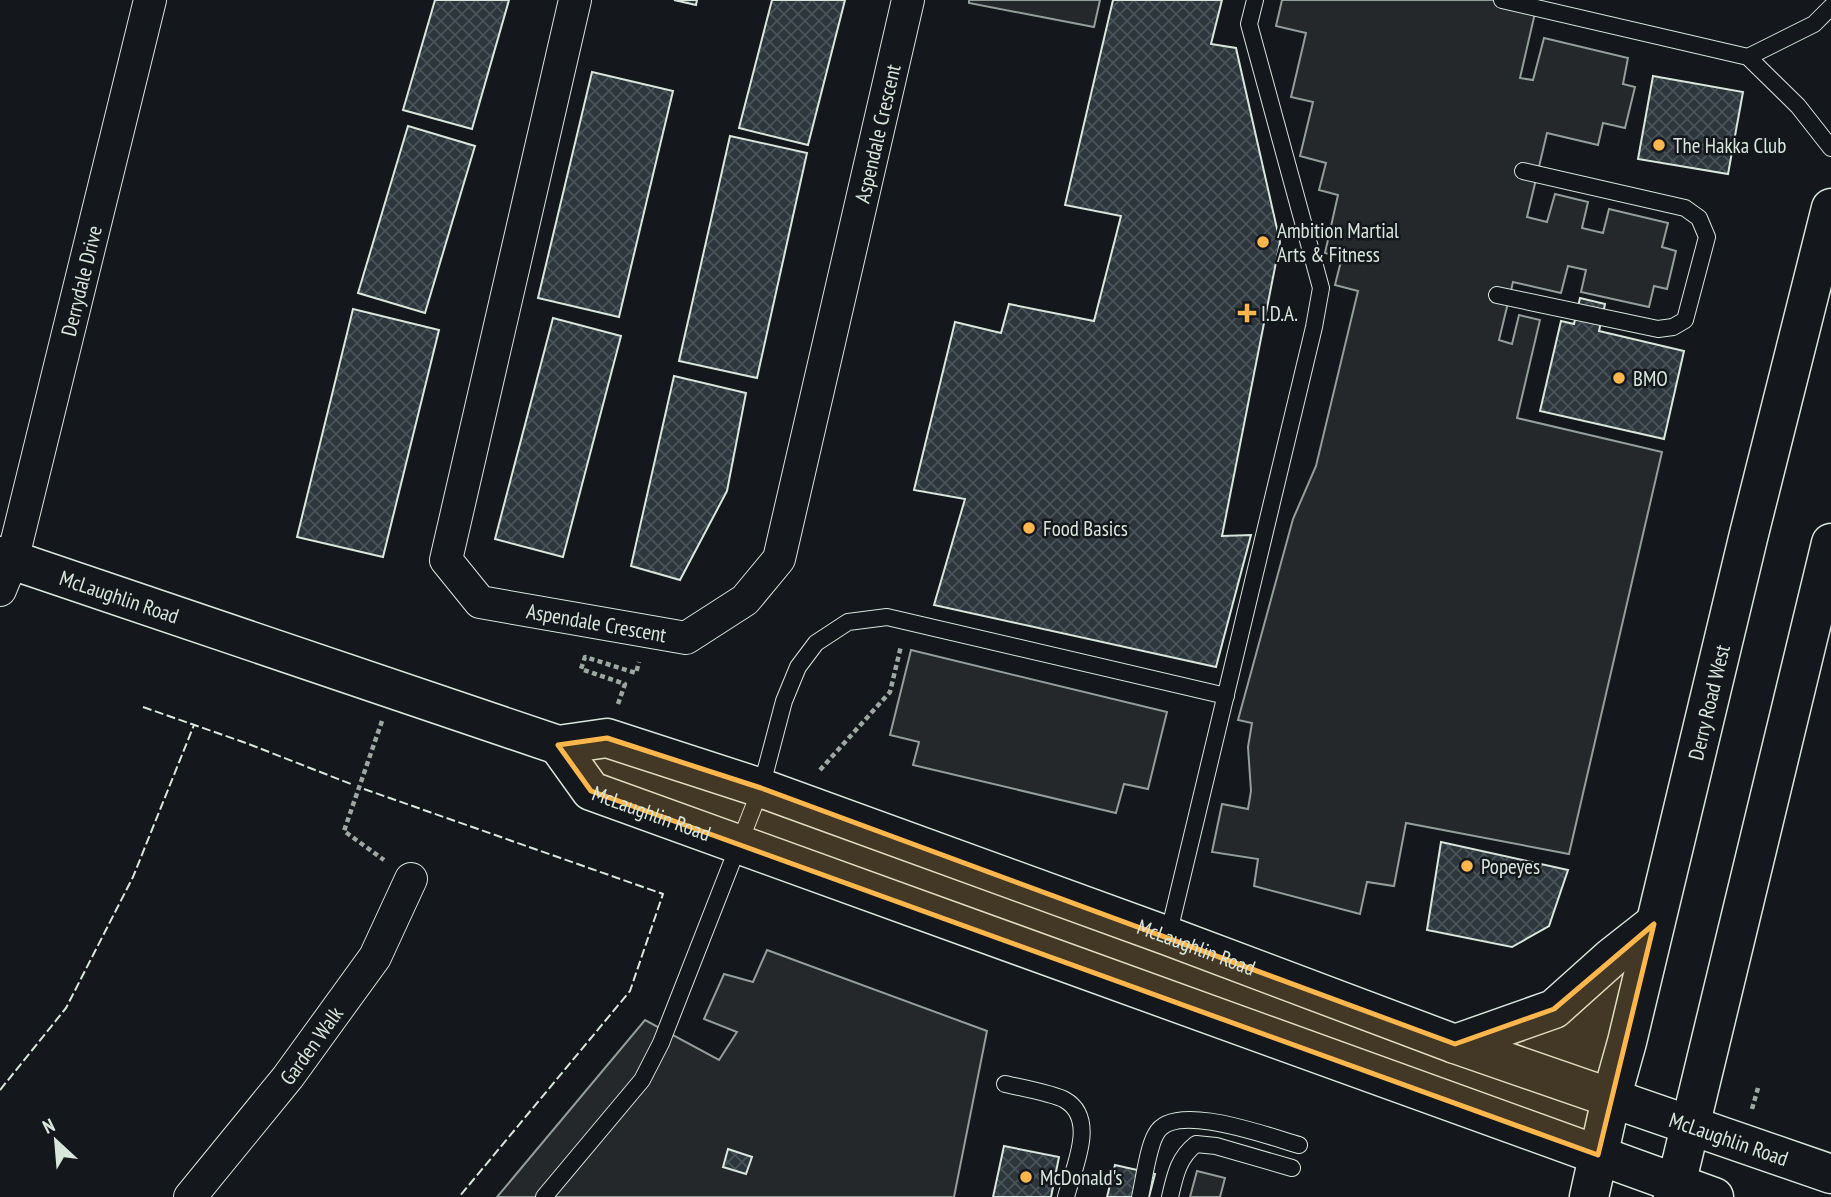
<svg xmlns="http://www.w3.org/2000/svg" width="1831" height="1197" viewBox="0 0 1831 1197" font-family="'PT Sans Narrow',sans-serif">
<defs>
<pattern id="building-cross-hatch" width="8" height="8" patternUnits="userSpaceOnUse" patternTransform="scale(1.75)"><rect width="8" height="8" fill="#2c363c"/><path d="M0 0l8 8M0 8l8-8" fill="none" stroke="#4a5358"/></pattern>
</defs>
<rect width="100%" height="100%" fill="#14181c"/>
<g fill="#24282b" stroke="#939e99" stroke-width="2">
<path d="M 969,0 L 1100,0 L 1094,27 L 969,3 Z"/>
<path d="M 1282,0 L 1538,0 L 1520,78 L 1533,80 L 1544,38 L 1628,58 L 1623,84 L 1635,87 L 1625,128 L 1603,123 L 1598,145 L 1547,133 L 1527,217 L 1547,222 L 1555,194 L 1588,202 L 1582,228 L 1603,233 L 1609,209 L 1668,223 L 1662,247 L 1676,251 L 1667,289 L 1654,286 L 1649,307 L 1581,292 L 1586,270 L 1568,266 L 1561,293 L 1513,282 L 1499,340 L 1512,344 L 1519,315 L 1540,320 L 1517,418 L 1662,452 L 1569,854 L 1406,823 L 1394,886 L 1367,882 L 1360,914 L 1254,886 L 1258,859 L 1212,852 L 1222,804 L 1248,809 L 1251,791 L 1248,747 L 1252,723 L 1238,720 L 1293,519 L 1316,466 L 1358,291 L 1335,285 L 1342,257 L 1325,253 L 1338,195 L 1319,190 L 1326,163 L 1300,156 L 1313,102 L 1291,97 L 1306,33 L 1276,26 Z"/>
<path d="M 911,650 L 1167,712 L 1148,789 L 1124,784 L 1116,813 L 913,765 L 919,742 L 890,735 Z"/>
<path d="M 767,950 L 987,1031 L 954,1197 L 497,1197 L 645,1020 L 719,1060 L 737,1032 L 704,1019 L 724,974 L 753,982 Z"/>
<path d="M 1197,1171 L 1225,1178 L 1220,1197 L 1190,1197 Z"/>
</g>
<g fill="url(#building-cross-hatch)" stroke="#d8e6dc" stroke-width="2">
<path d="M 435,0 L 509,0 L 472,129 L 403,110 Z"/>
<path d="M 674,0 L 697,0 L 696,5 Z"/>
<path d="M 772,0 L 845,0 L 808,145 L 739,128 Z"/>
<path d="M 1113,0 L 1222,0 L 1211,44 L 1236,48 L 1280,242 L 1222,536 L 1251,535 L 1216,667 L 934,605 L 965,499 L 914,490 L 955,322 L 1001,333 L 1009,304 L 1094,321 L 1121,216 L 1065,205 Z"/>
<path d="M 592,72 L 673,91 L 619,317 L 538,298 Z"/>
<path d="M 1653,76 L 1743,92 L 1728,174 L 1638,159 Z"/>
<path d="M 408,126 L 475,146 L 425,313 L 358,293 Z"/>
<path d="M 730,136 L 807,153 L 757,378 L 679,361 Z"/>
<path d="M 1580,298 L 1605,304 L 1599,331 L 1684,351 L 1664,439 L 1540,411 L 1561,321 L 1574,324 Z"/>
<path d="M 353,309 L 439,330 L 383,557 L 297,537 Z"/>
<path d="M 553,318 L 621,336 L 563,557 L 495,539 Z"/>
<path d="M 674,376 L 746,393 L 727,491 L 680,580 L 631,566 Z"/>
<path d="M 1441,842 L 1568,870 L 1549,926 L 1512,947 L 1427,930 Z"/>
<path d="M 1004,1146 L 1059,1157 L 1051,1197 L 993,1197 Z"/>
<path d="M 728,1149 L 752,1157 L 746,1174 L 723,1167 Z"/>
<path d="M 1115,1165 L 1155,1174 L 1149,1197 L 1107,1197 Z"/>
</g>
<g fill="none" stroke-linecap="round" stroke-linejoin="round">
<defs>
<g id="service">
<path d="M 1502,0 L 1748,57 L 1798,106 L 1831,148"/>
<path d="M 1748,57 L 1814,24 L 1831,7"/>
<path d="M 1497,295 L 1658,329 L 1673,327 L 1685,320 L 1707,237 L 1699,218 L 1685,208 L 1523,171"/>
<path d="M 1168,936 L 1314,327 L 1321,288 L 1249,24 L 1255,0"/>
<path d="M 1005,1084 C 1018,1087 1055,1094 1065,1100 C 1098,1119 1073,1169 1066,1197"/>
<path d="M 544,1197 L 642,1080 L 661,1043 L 761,788 L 784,701 L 798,667 L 816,643 L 848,622 L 887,617 L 1226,696"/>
<path d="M 1140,1197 C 1144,1180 1148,1147 1156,1134 C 1173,1100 1270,1137 1299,1145"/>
<path d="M 1170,1197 C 1175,1176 1178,1158 1196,1144 L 1216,1146 L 1292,1168"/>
</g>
<g id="minor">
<path id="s1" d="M 575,0 L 446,560 L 480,602 L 686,638 L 745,600 L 779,559 L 908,0"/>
<path id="s2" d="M 0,590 L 12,561 L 150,0"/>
<path id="s3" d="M 190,1197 L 288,1077 L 375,957 L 411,879"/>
</g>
<g id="tertiary">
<path id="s4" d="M 0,556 L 558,745 L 607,738 L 761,788 L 1168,936 L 1455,1044 L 1831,1174"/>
<path id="s5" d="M 558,745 L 591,791 L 1714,1197"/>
</g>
<g id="secondary">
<path d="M 1455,1044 L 1554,1009 L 1612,957 L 1654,924"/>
<path id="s6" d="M 1589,1197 L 1611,1099 L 1627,1042 L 1749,534 L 1831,208"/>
<path d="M 1673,1197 L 1831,543"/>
</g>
</defs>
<use href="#service" stroke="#d8e6dc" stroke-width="18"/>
<use href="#minor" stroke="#d8e6dc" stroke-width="34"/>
<use href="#tertiary" stroke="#d8e6dc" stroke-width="41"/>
<use href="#secondary" stroke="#d8e6dc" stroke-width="41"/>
<g stroke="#9da8a2" stroke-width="4.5" stroke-dasharray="5 3.5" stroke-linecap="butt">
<path d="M 618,704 L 625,684 L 581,669 L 585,657 L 636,673 L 639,662"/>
<path d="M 382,721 L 344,831 L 384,860"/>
<path d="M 820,770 L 890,692 L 901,646"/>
<path d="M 1752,1109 L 1758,1088"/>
</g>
<use href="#service" stroke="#14181c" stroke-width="16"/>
<use href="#minor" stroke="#14181c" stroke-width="32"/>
<use href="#tertiary" stroke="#14181c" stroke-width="38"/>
<use href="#secondary" stroke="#14181c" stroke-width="38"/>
<g stroke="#d8e6dc" stroke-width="2" stroke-dasharray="9 3.5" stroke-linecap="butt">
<path d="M 143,707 L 246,743 L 351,784"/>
<path d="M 364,789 L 663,894 L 630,991 L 459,1197"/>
<path d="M 0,1090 L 66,1008 L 133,877 L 194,725"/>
</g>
</g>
<path fill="#ffb74d" fill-opacity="0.2" stroke="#ffb74d" stroke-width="5" stroke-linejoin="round" d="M 607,738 L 761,788 L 1455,1044 L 1554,1009 L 1654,924 L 1598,1155 L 591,791 L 558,745 Z"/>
<g fill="#ffb74d" stroke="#14181c" stroke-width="2.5">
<circle cx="1659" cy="145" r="7"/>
<circle cx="1263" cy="242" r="7"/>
<path d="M1243.5 302.5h7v7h7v7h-7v7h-7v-7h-7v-7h7z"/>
<circle cx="1619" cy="378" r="7"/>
<circle cx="1029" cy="528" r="7"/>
<circle cx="1467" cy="866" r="7"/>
<circle cx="1026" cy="1177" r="7"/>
</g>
<g text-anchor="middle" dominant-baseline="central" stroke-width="5" stroke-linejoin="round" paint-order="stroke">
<g font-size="21" fill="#d8e6dc" stroke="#14181c">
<text stroke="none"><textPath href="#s1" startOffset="1398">Aspendale Crescent</textPath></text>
<text stroke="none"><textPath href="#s2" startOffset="320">Derrydale Drive</textPath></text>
<text stroke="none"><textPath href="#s4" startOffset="126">McLaughlin Road</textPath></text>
<text stroke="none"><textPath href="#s1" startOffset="747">Aspendale Crescent</textPath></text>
<text stroke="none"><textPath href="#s6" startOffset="509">Derry Road West</textPath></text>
<text stroke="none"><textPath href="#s5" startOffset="121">McLaughlin Road</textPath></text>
<text stroke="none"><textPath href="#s4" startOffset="1264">McLaughlin Road</textPath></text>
<text stroke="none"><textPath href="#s3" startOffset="194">Garden Walk</textPath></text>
<text stroke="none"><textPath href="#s4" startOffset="1830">McLaughlin Road</textPath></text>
</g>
<g font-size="21" fill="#d8e6dc" stroke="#14181c" text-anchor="start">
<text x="1673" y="145">The Hakka Club</text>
<text x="1277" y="230">Ambition Martial<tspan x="1277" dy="24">Arts &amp; Fitness</tspan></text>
<text x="1261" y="313">I.D.A.</text>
<text x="1633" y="378">BMO</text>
<text x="1043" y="528">Food Basics</text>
<text x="1481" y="866">Popeyes</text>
<text x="1040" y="1177">McDonald's</text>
</g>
</g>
<g transform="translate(56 1141) rotate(334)" stroke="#14181c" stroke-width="5" paint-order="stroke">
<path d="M0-5L12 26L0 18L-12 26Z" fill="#d8e6dc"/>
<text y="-10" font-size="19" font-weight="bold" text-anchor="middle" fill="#d8e6dc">N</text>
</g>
</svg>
